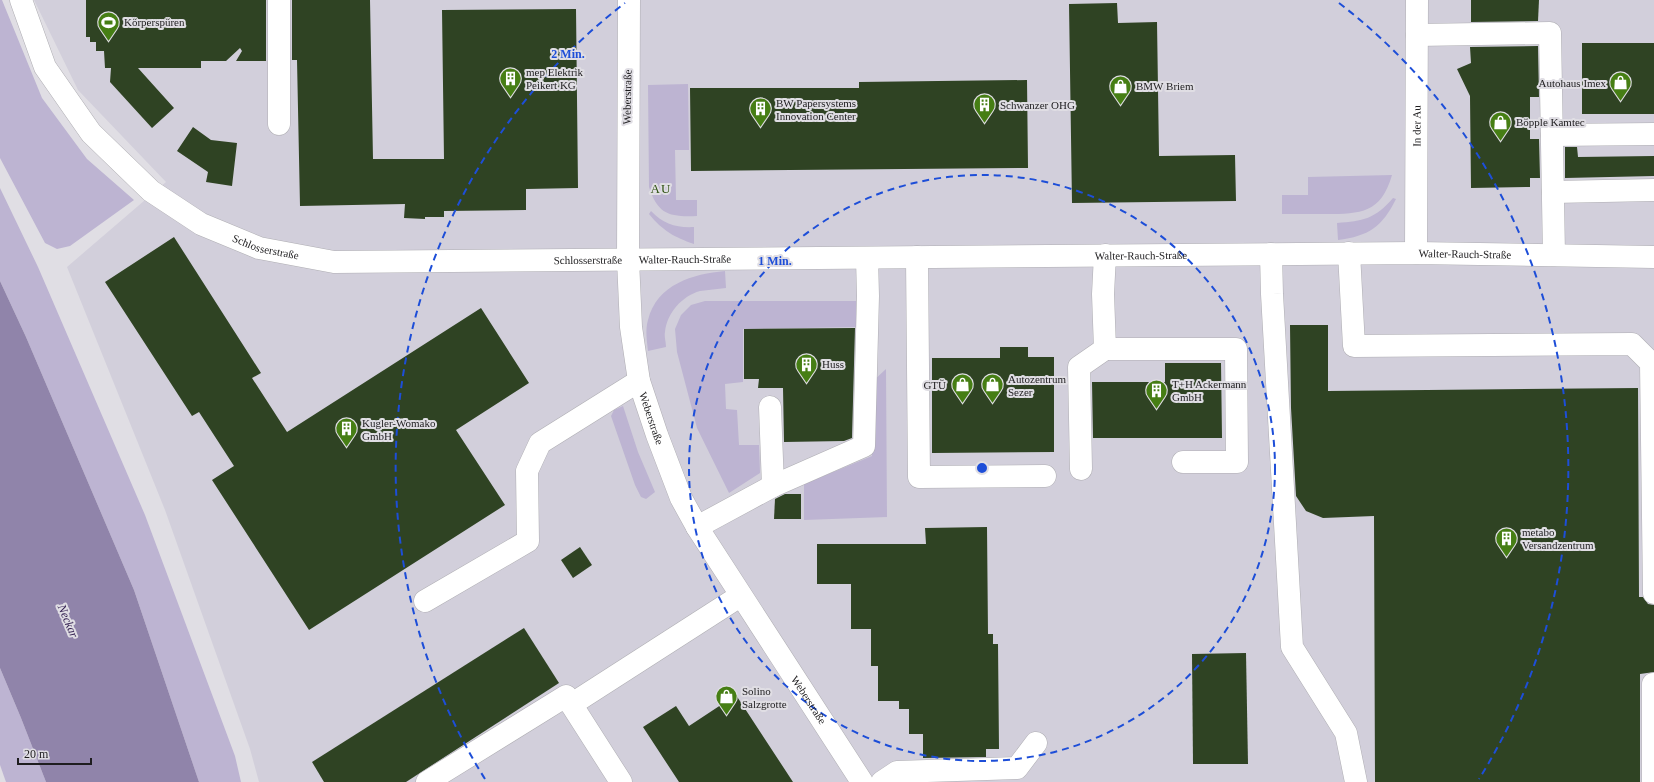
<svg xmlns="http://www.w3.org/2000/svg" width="1654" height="782" viewBox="0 0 1654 782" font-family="'Times New Roman',serif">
<rect width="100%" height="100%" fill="#e0dee4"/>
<path fill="#d2cfdb" d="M 34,0 L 1654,0 L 1654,782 L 259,782 L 250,749 L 165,510 L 67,267 L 166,182 L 78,90 Z"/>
<g fill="#bdb4d2">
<path d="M 0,0 L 2,0 L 42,98 L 87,159 L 134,200 L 70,246 L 57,249 L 45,243 L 0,158 Z"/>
<path d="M 688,84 L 689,150 L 675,150 L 676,200 L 697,200 L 697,216 C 670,217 658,215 649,187 L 648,85 Z"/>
<path d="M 1392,175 C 1381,213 1361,214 1326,214 C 1311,214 1297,214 1282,214 L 1282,195 L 1308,195 L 1308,177 Z"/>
<path d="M 0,188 L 38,267 L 145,515 L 235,756 L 241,782 L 199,782 L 134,590 L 26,337 L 0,281 Z"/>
<path d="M 1393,198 L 1396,199 C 1382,227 1369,236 1338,240 L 1337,223 C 1363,221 1375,219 1393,198 Z"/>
<path d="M 651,211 C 663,224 677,228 694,227 L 694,244 C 674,237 663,231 649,214 Z"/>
<path d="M 725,271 L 726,288 C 717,289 709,290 700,291 C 682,296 667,313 665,332 C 664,336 666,342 666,347 L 648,351 C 647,341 645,330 648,320 C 657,284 693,274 725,271 Z"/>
<path d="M 705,301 L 856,301 L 856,327 L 743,329 L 743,382 L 725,384 L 726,409 L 737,410 L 739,445 L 759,445 L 760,473 L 729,493 L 697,428 L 677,352 L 675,329 L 681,315 L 691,305 Z"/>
<path d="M 886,369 L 887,517 L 804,520 L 804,484 L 872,456 L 871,383 Z"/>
<path d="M 623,406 L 638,452 L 655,492 L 646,499 L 641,497 L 635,485 L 611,416 L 614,410 Z"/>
<path d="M 0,668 L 21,718 L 46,782 L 6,782 L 0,765 Z"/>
</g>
<path fill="#9084aa" d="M 0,281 L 26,337 L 134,590 L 199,782 L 46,782 L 21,718 L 0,668 Z"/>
<g fill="#2f4323">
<path d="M 86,0 L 266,0 L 266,61 L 236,61 L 242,51 L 240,48 L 226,61 L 201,61 L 201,68 L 138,68 L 174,108 L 152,128 L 110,82 L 111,68 L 105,68 L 104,51 L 96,51 L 96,42 L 90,42 L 90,37 L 86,37 Z"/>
<path d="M 292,0 L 370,0 L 373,159 L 444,159 L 442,10 L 576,9 L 578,188 L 526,189 L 526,210 L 444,211 L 444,217 L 425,217 L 425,219 L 404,218 L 405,204 L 300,206 L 297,60 L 292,60 Z"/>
<path d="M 1471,0 L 1539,0 L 1538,21 L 1471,22 Z"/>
<path d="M 1117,3 L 1118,23 L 1157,22 L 1159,156 L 1235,155 L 1236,201 L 1072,203 L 1069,4 Z"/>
<rect x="1582" y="43" width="72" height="71"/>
<path d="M 1538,46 L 1539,97 L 1530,97 L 1530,139 L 1539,139 L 1540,178 L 1530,178 L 1530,187 L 1471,188 L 1470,96 L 1457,69 L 1471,63 L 1470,47 Z"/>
<path d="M 1027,80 L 1028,168 L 691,171 L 690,88 L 859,88 L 859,82 Z"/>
<path d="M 193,127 L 211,140 L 237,143 L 232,186 L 206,182 L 208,172 L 177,151 Z"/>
<path d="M 1565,147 L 1577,147 L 1578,157 L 1654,156 L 1654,176 L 1565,178 Z"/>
<path d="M 174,237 L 261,373 L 252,378 L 287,432 L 481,308 L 529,383 L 456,430 L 505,505 L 309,630 L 212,480 L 234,466 L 199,412 L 192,416 L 105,282 Z"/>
<path d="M 1290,325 L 1328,325 L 1328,391 L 1638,388 L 1639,597 L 1643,597 L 1648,604 L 1654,605 L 1654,672 L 1640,674 L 1640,782 L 1375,782 L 1374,516 L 1323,518 L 1306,511 L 1296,496 L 1291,408 Z"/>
<path d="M 855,328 L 852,438 L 844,441 L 784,442 L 783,388 L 758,388 L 759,379 L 744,379 L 744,329 Z"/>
<path d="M 1000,347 L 1028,347 L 1028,357 L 1054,357 L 1054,452 L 932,453 L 932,358 L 1000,358 Z"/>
<path d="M 1165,363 L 1221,363 L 1222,438 L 1093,438 L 1092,382 L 1165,382 Z"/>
<path d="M 785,494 L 801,494 L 801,519 L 774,519 L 775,499 Z"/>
<path d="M 987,527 L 988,634 L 993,634 L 993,644 L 998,644 L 999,749 L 986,749 L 986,757 L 923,758 L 923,734 L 909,734 L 909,709 L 899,709 L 899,701 L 878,701 L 878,666 L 871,666 L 871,629 L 851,629 L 851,584 L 817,584 L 817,544 L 926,544 L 925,528 Z"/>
<path d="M 580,547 L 592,565 L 573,578 L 561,560 Z"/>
<path d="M 524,628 L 559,683 L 406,782 L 324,782 L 312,762 Z"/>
<path d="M 1246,653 L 1248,764 L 1193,764 L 1192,654 Z"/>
<path d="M 736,695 L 793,782 L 679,782 L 643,727 L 676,706 L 689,726 Z"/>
</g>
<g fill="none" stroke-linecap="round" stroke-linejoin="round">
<defs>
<g id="minor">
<path id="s1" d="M 21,0 L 45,67 L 91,133 L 151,191 L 201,224 L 259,248 L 334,262 L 1416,253 L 1654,257"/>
<path d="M 279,0 L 279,124"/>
<path id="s2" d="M 629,0 L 628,260 L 631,327 L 639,381 L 657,435 L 681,498 L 697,527 L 862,782"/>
<path d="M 1417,35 L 1550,33 L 1554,255"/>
<path d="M 1552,135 L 1654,134"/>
<path d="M 1553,192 L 1654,190"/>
<path d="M 1349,253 L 1354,346 L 1632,344 L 1651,363 L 1654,593"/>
<path id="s3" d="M 1416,253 L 1417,0"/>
<path d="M 1271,254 L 1272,294 L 1292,647 L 1346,733 L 1356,782"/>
<path d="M 917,257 L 919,477 L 1045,476"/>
<path d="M 1105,349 L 1236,349 L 1237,462 L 1183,462"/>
<path d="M 770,407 L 773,486"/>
<path d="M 1081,469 L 1079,367 L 1105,349 L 1103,294 L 1105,255"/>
<path d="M 697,527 L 773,486 L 864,446 L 868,296 L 867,258"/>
<path d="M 425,601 L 528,541 L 527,471 L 540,443 L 639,381"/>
<path d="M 1653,684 L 1653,782"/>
<path d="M 572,704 L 740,596"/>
<path d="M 427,782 L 566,696 L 621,782"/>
<path d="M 882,782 L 897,772 L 1017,768 L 1036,743"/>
</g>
</defs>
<use href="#minor" stroke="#afaeb3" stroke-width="23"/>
<use href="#minor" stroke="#fff" stroke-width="22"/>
</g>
<g fill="none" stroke="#1d4ed8" stroke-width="2" stroke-dasharray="7 5">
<circle cx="982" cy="468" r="293"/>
<path d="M485 779A586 586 0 0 1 625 3M1339 3A586 586 0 0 1 1479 779"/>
</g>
<defs>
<symbol id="stadium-pin" viewBox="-11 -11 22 30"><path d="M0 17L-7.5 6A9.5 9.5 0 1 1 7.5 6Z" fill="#467e14" stroke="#e0dee4"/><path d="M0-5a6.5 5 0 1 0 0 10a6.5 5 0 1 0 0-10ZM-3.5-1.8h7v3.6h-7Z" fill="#fff"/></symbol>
<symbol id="building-pin" viewBox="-11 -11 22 30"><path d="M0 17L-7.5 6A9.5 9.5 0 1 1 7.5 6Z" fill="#467e14" stroke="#e0dee4"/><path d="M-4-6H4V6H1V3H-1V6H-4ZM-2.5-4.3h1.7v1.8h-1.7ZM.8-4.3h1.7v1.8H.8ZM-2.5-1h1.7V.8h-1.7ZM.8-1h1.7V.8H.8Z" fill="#fff"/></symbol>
<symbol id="shop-pin" viewBox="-11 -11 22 30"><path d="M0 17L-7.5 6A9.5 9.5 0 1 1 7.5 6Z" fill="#467e14" stroke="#e0dee4"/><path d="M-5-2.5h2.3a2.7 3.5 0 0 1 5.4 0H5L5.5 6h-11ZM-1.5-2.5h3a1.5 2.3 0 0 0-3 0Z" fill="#fff"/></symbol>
</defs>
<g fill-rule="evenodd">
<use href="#stadium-pin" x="96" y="10" width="25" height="34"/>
<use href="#building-pin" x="498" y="66" width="25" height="34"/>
<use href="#shop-pin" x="1608" y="70" width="25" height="34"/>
<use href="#shop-pin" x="1108" y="74" width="25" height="34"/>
<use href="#building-pin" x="972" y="92" width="25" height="34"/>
<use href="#building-pin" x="748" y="96" width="25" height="34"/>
<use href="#shop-pin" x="1488" y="110" width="25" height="34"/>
<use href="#building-pin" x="794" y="352" width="25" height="34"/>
<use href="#shop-pin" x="950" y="372" width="25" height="34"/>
<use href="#shop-pin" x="980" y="372" width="25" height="34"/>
<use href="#building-pin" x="1144" y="378" width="25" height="34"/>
<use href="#building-pin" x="334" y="416" width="25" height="34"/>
<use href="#building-pin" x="1494" y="526" width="25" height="34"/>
<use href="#shop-pin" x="714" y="684" width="25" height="34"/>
</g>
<g text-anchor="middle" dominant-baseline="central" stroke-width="4" stroke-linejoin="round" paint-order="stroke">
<g font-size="11" fill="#1e1d1f" stroke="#e0dee4" text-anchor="start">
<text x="124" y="22">Körperspüren</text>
<text x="526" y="72">mep Elektrik<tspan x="526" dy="13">Peikert KG</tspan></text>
<text x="1606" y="83" text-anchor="end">Autohaus Imex</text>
<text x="1136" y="86">BMW Briem</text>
<text x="776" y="103">BW Papersystems<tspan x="776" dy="13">Innovation Center</tspan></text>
<text x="1000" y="105">Schwanzer OHG</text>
<text x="1516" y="122">Böpple Kamtec</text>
<text x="822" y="364">Huss</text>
<text x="1008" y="379">Autozentrum<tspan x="1008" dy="13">Sezer</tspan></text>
<text x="1172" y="384">T+H Ackermann<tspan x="1172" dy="13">GmbH</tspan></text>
<text x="946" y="385" text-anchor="end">GTÜ</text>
<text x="362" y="423">Kugler-Womako<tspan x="362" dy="13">GmbH</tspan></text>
<text x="1522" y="532">metabo<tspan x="1522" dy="13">Versandzentrum</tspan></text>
<text x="742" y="691">Solino<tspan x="742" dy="13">Salzgrotte</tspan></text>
</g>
<g font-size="11" fill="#1e1d1f" stroke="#e0dee4">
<text transform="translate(627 97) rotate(-89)">Weberstraße</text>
<text stroke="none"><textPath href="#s3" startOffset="127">In der Au</textPath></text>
<text stroke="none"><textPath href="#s1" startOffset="364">Schlosserstraße</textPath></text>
<text stroke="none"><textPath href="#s1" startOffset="1565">Walter-Rauch-Straße</textPath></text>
<text stroke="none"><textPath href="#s1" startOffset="1241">Walter-Rauch-Straße</textPath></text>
<text stroke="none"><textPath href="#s1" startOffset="785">Walter-Rauch-Straße</textPath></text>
<text stroke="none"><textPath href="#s1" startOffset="688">Schlosserstraße</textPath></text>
<text stroke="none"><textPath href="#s2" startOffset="421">Weberstraße</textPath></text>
<text stroke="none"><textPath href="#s2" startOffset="745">Weberstraße</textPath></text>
</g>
<g font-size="12" font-style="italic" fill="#342152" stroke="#e0dee4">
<text transform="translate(68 621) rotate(67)">Neckar</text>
</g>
<g font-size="13" letter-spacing="1" fill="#2c4f0f" stroke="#e0dee4">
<text x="661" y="188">AU</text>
</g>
</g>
<circle cx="982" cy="468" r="6" fill="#1d4ed8" stroke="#e0dee4" stroke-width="2"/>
<g font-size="12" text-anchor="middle" font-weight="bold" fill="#1d4ed8" stroke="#e0dee4" stroke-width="4" stroke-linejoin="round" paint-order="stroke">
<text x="568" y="58">2 Min.</text>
<text x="775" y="265">1 Min.</text>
</g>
<path d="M18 758v6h73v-6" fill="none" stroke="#1e1d1f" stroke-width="2"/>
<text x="24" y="758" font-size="12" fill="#1e1d1f" stroke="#e0dee4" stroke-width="3" paint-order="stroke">20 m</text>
</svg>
